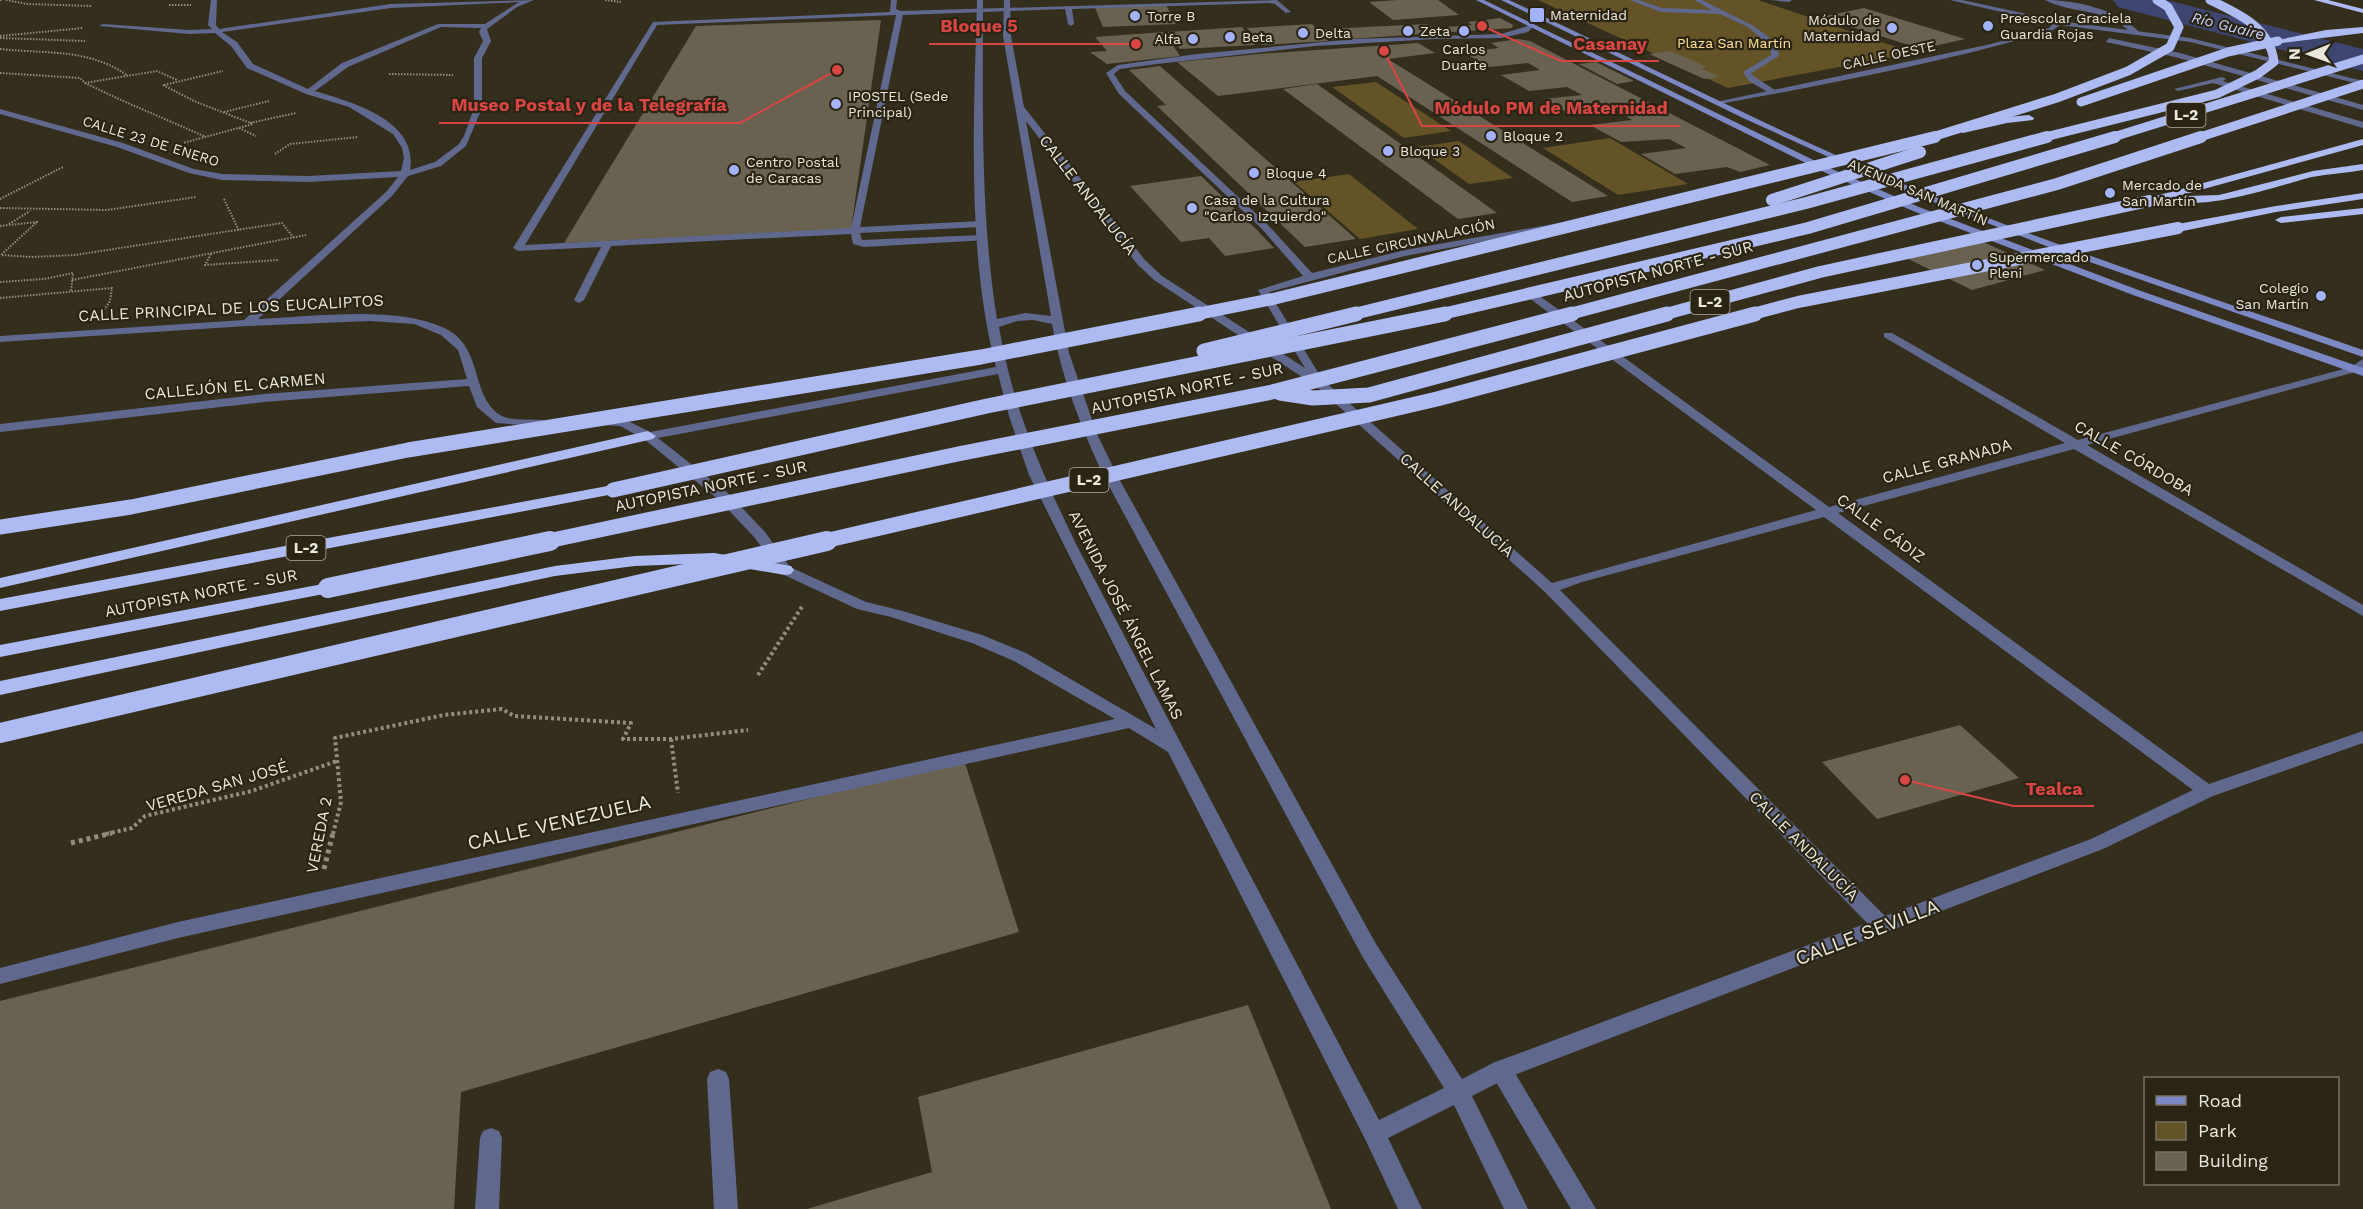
<svg xmlns="http://www.w3.org/2000/svg" width="2363" height="1209" viewBox="0 0 2363 1209" font-family="'Work Sans',sans-serif">
<rect width="100%" height="100%" fill="#342e1d"/>
<g fill="#635326">
<path d="M 1538,0 L 1758,0 L 1914,53 L 1728,88 Z"/>
<path d="M 1376,82 L 1451,131 L 1404,138 L 1332,87 Z"/>
<path d="M 1610,138 L 1688,184 L 1618,195 L 1543,148 Z"/>
<path d="M 1459,141 L 1513,178 L 1469,184 L 1417,147 Z"/>
<path d="M 1349,174 L 1418,229 L 1360,239 L 1294,182 Z"/>
</g>
<path fill="#3d4570" d="M 2121,0 L 2153,0 L 2363,51 L 2363,59 Z"/>
<g fill="none" stroke-linecap="round" stroke-linejoin="round">
<path fill="#3d4570" fill-rule="evenodd" d="M 2113,0 L 2166,0 L 2363,49 L 2363,71 L 2118,7 Z"/>
</g>
<g fill="#696250">
<path d="M 1397,0 L 1438,0 L 1459,15 L 1393,20 L 1369,2 Z"/>
<path d="M 1166,5 L 1176,24 L 1103,27 L 1095,8 Z"/>
<path d="M 1864,8 L 1965,39 L 1921,49 L 1821,17 Z"/>
<path d="M 1500,18 L 1513,25 L 1512,28 L 1334,40 L 1325,29 L 1427,24 L 1434,28 L 1472,25 L 1468,22 Z"/>
<path d="M 881,20 L 851,229 L 564,243 L 696,26 Z"/>
<path d="M 1312,24 L 1328,41 L 1262,45 L 1247,28 Z"/>
<path d="M 1242,27 L 1255,45 L 1180,49 L 1168,32 Z"/>
<path d="M 1164,32 L 1180,56 L 1107,64 L 1090,52 L 1107,51 L 1095,37 Z"/>
<path d="M 1518,39 L 1530,41 L 1770,165 L 1740,172 L 1727,167 L 1675,174 L 1641,154 L 1686,148 L 1669,139 L 1621,142 L 1590,125 L 1632,120 L 1618,111 L 1573,116 L 1544,99 L 1582,95 L 1567,87 L 1529,91 L 1501,75 L 1540,70 L 1528,63 L 1489,67 L 1463,52 L 1499,48 L 1491,43 Z"/>
<path d="M 1418,43 L 1435,53 L 1388,59 L 1608,196 L 1572,202 L 1377,76 L 1218,96 L 1177,62 L 1259,54 Z"/>
<path d="M 1671,51 L 1707,67 L 1701,68 L 1720,77 L 1704,79 L 1649,54 Z"/>
<path d="M 1596,62 L 1634,81 L 1617,84 L 1579,64 Z"/>
<path d="M 1160,66 L 1356,239 L 1305,247 L 1157,106 L 1166,105 L 1129,70 Z"/>
<path d="M 1317,84 L 1497,213 L 1458,219 L 1283,89 Z"/>
<path d="M 1201,176 L 1257,230 L 1274,248 L 1225,256 L 1209,238 L 1181,242 L 1130,186 Z"/>
<path d="M 1972,237 L 2045,270 L 1972,290 L 1900,255 Z"/>
<path d="M 1960,725 L 2019,778 L 1877,819 L 1822,762 Z"/>
<path d="M 964,760 L 1019,932 L 461,1092 L 454,1209 L 0,1209 L 0,1001 Z"/>
<path d="M 1248,1005 L 1331,1209 L 807,1209 L 932,1172 L 918,1097 Z"/>
</g>
<g fill="none" stroke-linecap="round" stroke-linejoin="round">
<g stroke="#918d7f" stroke-width="2" stroke-dasharray="1.5 1.5" stroke-linecap="butt">
<path d="M 0,0 L 3,0"/>
<path d="M 6,0 L 27,4 L 92,6"/>
<path d="M 605,0 L 621,2"/>
<path d="M 169,5 L 191,5"/>
<path d="M 0,36 L 83,28"/>
<path d="M 0,38 L 85,41"/>
<path d="M 0,49 C 45,54 90,48 128,76"/>
<path d="M 0,73 L 80,78 L 85,83 L 121,100 L 206,137"/>
<path d="M 389,74 L 453,75"/>
<path d="M 85,83 L 157,71 L 177,80"/>
<path d="M 163,85 L 194,101 L 253,124 L 183,143"/>
<path d="M 164,85 L 223,71"/>
<path d="M 224,112 L 269,101"/>
<path d="M 250,123 L 296,113"/>
<path d="M 239,128 L 256,136"/>
<path d="M 275,154 L 290,144 L 358,137"/>
<path d="M 0,199 L 63,167"/>
<path d="M 224,199 L 239,231"/>
<path d="M 0,208 L 107,210 L 196,197"/>
<path d="M 9,224 L 30,211"/>
<path d="M 0,226 L 37,222 L 1,255 L 31,257 L 75,255 L 282,223 L 294,238"/>
<path d="M 211,254 L 205,265 L 278,260"/>
<path d="M 72,280 L 306,235"/>
<path d="M 0,282 L 44,279 L 73,273 L 71,292"/>
<path d="M 0,298 L 112,288 L 110,301 L 104,310"/>
</g>
<g stroke="#918d7f" stroke-width="4" stroke-dasharray="3 3" stroke-linecap="butt">
<path d="M 758,675 L 803,605"/>
<path d="M 671,739 L 678,793"/>
<path d="M 106,834 L 132,828 L 145,816 L 252,791 L 337,761"/>
<path d="M 333,834 L 341,802 L 335,738 L 444,715 L 502,709 L 514,716 L 631,723 L 623,739 L 671,739 L 748,730"/>
</g>
<g stroke="#918d7f" stroke-width="5" stroke-dasharray="4 4" stroke-linecap="butt">
<path d="M 71,843 L 112,833"/>
<path d="M 324,869 L 333,833"/>
</g>
<g fill="#60688e" fill-rule="evenodd">
<path d="M 891,0 L 897,0 L 896,9 L 901,11 L 1277,0 L 1291,12 L 1286,13 L 1275,4 L 1269,3 L 1072,9 L 1074,24 L 1071,26 L 1068,24 L 1065,9 L 903,15 L 860,227 L 981,221 L 986,224 L 981,227 L 860,233 L 862,240 L 983,235 L 987,236 L 987,240 L 864,247 L 853,244 L 851,234 L 611,246 L 584,300 L 579,303 L 574,300 L 601,247 L 518,251 L 513,248 L 653,22 L 890,12 ZM 896,15 L 851,228 L 525,245 L 657,25 Z"/>
<path d="M 1630,0 L 1639,0 L 1662,8 L 1712,10 L 1694,0 L 1702,0 L 1752,25 L 1777,43 L 1779,56 L 1751,73 L 1755,77 L 1778,92 L 1771,94 L 1749,81 L 1743,72 L 1771,55 L 1770,46 L 1748,27 L 1720,14 L 1661,12 Z"/>
<path d="M 1769,0 L 1792,0 L 1789,2 Z"/>
<path d="M 2045,0 C 2074,0 2118,9 2139,32 L 2132,34 C 2106,6 2073,15 2045,0 Z"/>
<path d="M 2109,38 L 2180,53 L 2363,105 L 2363,110 L 2175,57 L 2106,42 Z"/>
<path d="M 2222,77 L 2226,79 L 2223,81 L 2363,122 L 2363,128 L 2213,83 L 2178,91 L 2174,89 Z"/>
<path d="M 1501,1060 L 1509,1063 L 1596,1209 L 1571,1209 L 1493,1077 L 1490,1070 L 1493,1063 Z"/>
<path d="M 718,1069 L 726,1072 L 729,1079 L 738,1209 L 714,1209 L 707,1079 L 710,1072 Z"/>
<path d="M 491,1128 L 499,1131 L 502,1138 L 499,1209 L 475,1209 L 480,1138 L 483,1131 Z"/>
</g>
<g fill="#60688e" fill-rule="evenodd">
<path d="M 211,0 L 217,0 L 216,25 L 219,29 L 391,4 L 534,0 L 517,7 L 487,29 L 491,41 L 482,58 L 482,108 L 466,146 L 441,166 L 408,176 L 392,196 L 258,319 C 312,317 400,304 448,330 C 484,350 470,398 502,416 C 512,421 532,419 543,420 L 547,421 L 549,424 L 547,427 L 496,423 L 477,407 L 469,386 L 264,402 L 0,432 L 0,424 L 264,394 L 467,379 L 458,350 L 441,335 L 414,324 L 370,321 L 247,326 L 0,342 L 0,336 L 244,320 L 386,192 L 398,177 L 308,182 L 222,180 L 189,173 L 117,147 L 0,114 L 0,109 L 123,143 L 194,169 L 222,174 L 308,176 L 401,171 L 404,158 L 402,148 L 393,134 L 349,107 L 306,94 L 247,68 L 231,46 L 215,33 L 189,34 L 99,26 L 103,24 L 189,30 L 212,29 L 208,25 ZM 519,2 L 485,24 L 438,24 L 342,63 L 308,89 L 253,64 L 237,42 L 222,32 L 391,8 ZM 441,27 L 481,28 L 479,32 L 483,41 L 474,58 L 474,108 L 464,136 L 459,144 L 435,162 L 410,170 C 419,120 351,102 315,91 L 348,67 Z"/>
<path d="M 977,0 L 983,0 C 983,107 980,214 997,319 L 1025,313 L 1051,316 L 1003,36 L 1004,0 L 1010,0 L 1011,36 L 1024,107 L 1145,260 L 1162,276 L 1305,368 L 1258,290 L 1303,276 L 1261,228 L 1119,94 L 1106,73 L 1118,65 L 1197,54 L 1355,39 L 1501,34 L 1534,24 L 1534,26 L 1528,32 L 1501,38 L 1435,39 L 1315,46 L 1157,64 L 1120,69 L 1114,74 L 1125,91 L 1267,224 L 1312,273 L 1405,250 L 1559,223 L 1561,225 L 1556,228 L 1405,256 L 1269,292 L 1322,379 L 1552,583 L 1816,510 L 1529,298 L 1529,294 L 1537,294 L 1829,507 L 2065,443 L 1884,337 L 1884,333 L 1892,333 L 2078,440 L 2351,367 L 2363,359 L 2363,369 L 2359,371 L 2087,445 L 2363,605 L 2363,616 L 2074,449 L 1838,513 L 2209,784 L 2363,731 L 2363,743 L 2213,796 L 2103,849 L 1509,1077 L 1472,1096 L 1528,1209 L 1504,1209 L 1454,1105 L 1388,1138 L 1422,1209 L 1398,1209 L 1366,1141 L 1168,752 L 1129,728 L 178,938 L 0,984 L 0,968 L 178,922 L 1115,719 L 1014,661 L 972,643 L 891,617 L 857,609 L 780,573 L 755,538 L 719,500 L 644,439 L 620,426 L 603,425 L 597,421 C 611,409 636,425 650,432 L 996,367 C 966,252 974,118 977,0 ZM 1026,121 L 1137,264 L 1154,280 L 1316,386 L 1545,592 L 1867,923 L 1493,1063 L 1462,1079 L 1376,944 L 1117,475 L 1097,434 L 1069,353 ZM 1033,320 L 1052,324 C 1061,376 1081,427 1103,475 L 1362,956 L 1444,1088 L 1379,1120 L 1076,544 C 1042,474 1011,402 999,327 L 1017,321 ZM 998,374 L 1009,416 L 1029,475 L 1156,729 L 1026,653 L 982,635 L 899,610 L 866,602 L 790,567 L 765,532 L 729,494 L 658,438 ZM 1824,517 L 2193,790 L 2091,839 L 1885,916 L 1560,590 L 1582,582 Z"/>
<path d="M 1950,0 L 1962,0 L 2059,21 L 2190,38 L 2363,81 L 2363,85 L 2190,42 L 2060,25 L 2053,30 C 1944,63 1832,83 1720,104 L 1716,102 L 1991,44 L 2049,28 L 2053,24 Z"/>
</g>
<g fill="#7c88c4" fill-rule="evenodd">
<path d="M 1476,0 L 1484,0 L 1832,169 L 1919,207 L 2141,291 L 2363,368 L 2363,376 L 2133,295 L 1913,211 L 1826,173 Z"/>
<path d="M 1501,0 L 1509,0 C 1638,61 1765,126 1896,181 C 2049,245 2207,296 2363,350 L 2363,357 L 2064,253 L 1890,185 L 1743,118 Z"/>
</g>
<g fill="#aebaf2" fill-rule="evenodd">
<path d="M 2314,0 L 2328,0 L 2363,9 L 2363,13 Z"/>
<path d="M 2363,27 L 2363,33 L 2282,43 L 2278,40 L 2326,30 Z"/>
<path d="M 2029,115 L 2034,118 L 2033,120 L 2007,123 L 1963,133 L 1958,130 L 2007,117 Z"/>
<path d="M 2363,139 L 2363,145 L 2153,203 L 2149,204 L 2143,201 L 2145,199 Z"/>
<path d="M 2363,164 L 2363,170 C 2346,173 2329,174 2312,177 C 2288,183 2198,213 2181,199 L 2187,196 L 2219,195 L 2313,171 Z"/>
<path d="M 2363,193 L 2363,199 L 2276,212 L 2178,232 L 2172,228 L 2178,224 L 2276,206 Z"/>
<path d="M 2363,208 L 2363,214 L 2281,223 L 2275,220 L 2281,217 Z"/>
<path d="M 648,431 L 656,436 L 653,439 L 0,588 L 0,578 Z"/>
<path d="M 613,485 L 621,490 L 619,493 L 0,611 L 0,599 Z"/>
<path d="M 714,553 L 785,565 L 791,566 L 794,570 L 791,574 L 785,575 L 714,563 L 635,566 L 555,576 L 0,695 L 0,681 L 555,566 L 635,556 Z"/>
<path d="M 328,583 L 334,584 L 337,588 L 334,592 L 0,657 L 0,645 Z"/>
</g>
<g stroke="#aebaf2" stroke-width="9">
<path d="M 2081,102 L 2228,52 L 2278,41"/>
<path d="M 1929,138 L 2057,98 L 2128,71 L 2170,47 L 2179,27 L 2168,7 L 2157,0"/>
<path d="M 2041,138 L 2217,94 L 2258,74 L 2274,62 C 2270,27 2239,14 2210,0"/>
<path d="M 2110,138 L 2363,59"/>
<path d="M 2197,138 L 2363,84"/>
</g>
<g stroke="#aebaf2" stroke-width="12">
<path d="M 1772,200 L 1920,152"/>
<path d="M 1192,315 L 1273,299 L 1935,137"/>
<path d="M 1350,315 L 1806,203 L 2047,137"/>
<path d="M 1438,315 L 1808,228 L 2115,137"/>
<path d="M 1566,315 L 2057,184 L 2201,137"/>
<path d="M 1662,315 L 1820,272 L 2149,201"/>
<path d="M 1749,315 L 1798,302 L 2178,228"/>
</g>
<g stroke="#aebaf2" stroke-width="15">
<path d="M 1204,351 L 1356,314"/>
<path d="M 1280,393 L 1313,398 L 1369,395 L 1667,314"/>
<path d="M 613,490 L 987,406 L 1445,314"/>
<path d="M 0,527 L 131,507 L 408,450 L 981,357 L 1199,314"/>
<path d="M 543,542 L 958,454 L 1272,392 L 1572,314"/>
<path d="M 820,542 L 1437,399 L 1755,314"/>
</g>
<g stroke="#aebaf2" stroke-width="20">
<path d="M 328,588 L 550,541"/>
<path d="M 0,733 L 827,541"/>
</g>
</g>
<g fill="#a3b2fd" stroke="#2a2414" stroke-width="2">
<rect x="1529" y="7" width="16" height="16" rx="3"/>
<circle cx="1135" cy="16" r="6"/>
<circle cx="1988" cy="26" r="6"/>
<circle cx="1892" cy="28" r="6"/>
<circle cx="1408" cy="31" r="6"/>
<circle cx="1464" cy="31" r="6"/>
<circle cx="1303" cy="33" r="6"/>
<circle cx="1230" cy="37" r="6"/>
<circle cx="1193" cy="39" r="6"/>
<circle cx="836" cy="104" r="6"/>
<circle cx="1491" cy="136" r="6"/>
<circle cx="1388" cy="151" r="6"/>
<circle cx="734" cy="170" r="6"/>
<circle cx="1254" cy="173" r="6"/>
<circle cx="2110" cy="193" r="6"/>
<circle cx="1192" cy="208" r="6"/>
<circle cx="1977" cy="265" r="6"/>
<circle cx="2321" cy="296" r="6"/>
</g>
<g text-anchor="middle" dominant-baseline="central" stroke-width="4.5" stroke-linejoin="round" paint-order="stroke">
<g font-size="14" fill="#eae7dc" stroke="#2a2414" text-anchor="start">
<text x="1550" y="15">Maternidad</text>
<text x="1147" y="16">Torre B</text>
<text x="2000" y="18">Preescolar Graciela<tspan x="2000" dy="16">Guardia Rojas</tspan></text>
<text x="1880" y="20" text-anchor="end">Módulo de<tspan x="1880" dy="16">Maternidad</tspan></text>
<text x="1420" y="31">Zeta</text>
<text x="1315" y="33">Delta</text>
<text x="1242" y="37">Beta</text>
<text x="1181" y="39" text-anchor="end">Alfa</text>
<text x="1464" y="49" text-anchor="middle">Carlos<tspan x="1464" dy="16">Duarte</tspan></text>
<text x="848" y="96">IPOSTEL (Sede<tspan x="848" dy="16">Principal)</tspan></text>
<text x="1503" y="136">Bloque 2</text>
<text x="1400" y="151">Bloque 3</text>
<text x="746" y="162">Centro Postal<tspan x="746" dy="16">de Caracas</tspan></text>
<text x="1266" y="173">Bloque 4</text>
<text x="2122" y="185">Mercado de<tspan x="2122" dy="16">San Martín</tspan></text>
<text x="1204" y="200">Casa de la Cultura<tspan x="1204" dy="16">"Carlos Izquierdo"</tspan></text>
<text x="1989" y="257">Supermercado<tspan x="1989" dy="16">Pleni</tspan></text>
<text x="2309" y="288" text-anchor="end">Colegio<tspan x="2309" dy="16">San Martín</tspan></text>
</g>
<g font-size="14" fill="#fee292" stroke="#2a2414">
<text x="1734" y="43">Plaza San Martín</text>
</g>
<g font-size="14" fill="#eae7dc" stroke="#2a2414">
<text transform="translate(1889 55) rotate(-12)">CALLE OESTE</text>
<text transform="translate(151 141) rotate(17)">CALLE 23 DE ENERO</text>
<text transform="translate(1918 192) rotate(23)">AVENIDA SAN MARTÍN</text>
<text transform="translate(1411 241) rotate(-12)">CALLE CIRCUNVALACIÓN</text>
</g>
<g font-size="15" font-style="italic" fill="#c4cffb" stroke="#2a2414">
<text transform="translate(2228 26) rotate(14)">Río Guaire</text>
</g>
<g fill="#2a2414" stroke="#b0aca0" stroke-width="1.5">
<rect x="2166.5" y="103" width="39" height="24" rx="4.5"/>
<rect x="1690.5" y="290" width="39" height="24" rx="4.5"/>
<rect x="1069.5" y="468" width="39" height="24" rx="4.5"/>
<rect x="286.5" y="536" width="39" height="24" rx="4.5"/>
</g>
<g font-size="15" font-weight="bold" fill="#eae7dc">
<text x="2186" y="115">L-2</text>
<text x="1710" y="302">L-2</text>
<text x="1089" y="480">L-2</text>
<text x="306" y="548">L-2</text>
</g>
<g font-size="16" fill="#eae7dc" stroke="#2a2414">
<text transform="translate(1088 195) rotate(52)">CALLE ANDALUCÍA</text>
<text transform="translate(1658 271) rotate(-15)">AUTOPISTA NORTE - SUR</text>
<text transform="translate(231 308) rotate(-3)">CALLE PRINCIPAL DE LOS EUCALIPTOS</text>
<text transform="translate(235 386) rotate(-5)">CALLEJÓN EL CARMEN</text>
<text transform="translate(1187 388) rotate(-12)">AUTOPISTA NORTE - SUR</text>
<text transform="translate(2134 458) rotate(30)">CALLE CÓRDOBA</text>
<text transform="translate(1947 461) rotate(-15)">CALLE GRANADA</text>
<text transform="translate(711 486) rotate(-12)">AUTOPISTA NORTE - SUR</text>
<text transform="translate(1457 505) rotate(42)">CALLE ANDALUCÍA</text>
<text transform="translate(1881 528) rotate(36)">CALLE CÁDIZ</text>
<text transform="translate(201 593) rotate(-11)">AUTOPISTA NORTE - SUR</text>
<text transform="translate(1126 615) rotate(63)">AVENIDA JOSÉ ÁNGEL LAMAS</text>
<text transform="translate(217 786) rotate(-16)">VEREDA SAN JOSÉ</text>
<text transform="translate(319 835) rotate(-79)">VEREDA 2</text>
<text transform="translate(1804 846) rotate(45)">CALLE ANDALUCÍA</text>
</g>
<g font-size="20" fill="#eae7dc" stroke="#2a2414">
<text transform="translate(559 822) rotate(-13)">CALLE VENEZUELA</text>
<text transform="translate(1867 932) rotate(-21)">CALLE SEVILLA</text>
</g>
</g>
<path fill="none" stroke="#d94543" stroke-width="2" d="M1136 44L1030 44H929M1482 26L1561 61H1659M837 70L740 123H439M1384 51L1422 126H1680M1905 780L2013 806H2094"/>
<g fill="#d94543" stroke="#2a2414" stroke-width="2">
<circle cx="1136" cy="44" r="6"/>
<circle cx="1482" cy="26" r="6"/>
<circle cx="837" cy="70" r="6"/>
<circle cx="1384" cy="51" r="6"/>
<circle cx="1905" cy="780" r="6"/>
</g>
<g font-size="18" text-anchor="middle" font-weight="bold" fill="#d94543" stroke="#2a2414" stroke-width="4.5" stroke-linejoin="round" paint-order="stroke">
<text x="979" y="32">Bloque 5</text>
<text x="1610" y="50">Casanay</text>
<text x="589" y="111">Museo Postal y de la Telegrafía</text>
<text x="1551" y="114">Módulo PM de Maternidad</text>
<text x="2054" y="795">Tealca</text>
</g>
<rect x="2144" y="1077" width="195" height="108" fill="#2a2414" stroke="#777264" stroke-width="1.5"/>
<rect x="2156" y="1096" width="30" height="9" fill="#7c88c4" stroke="#777264" stroke-width="1.5"/>
<text x="2198" y="1107" font-size="18" fill="#eae7dc">Road</text>
<rect x="2156" y="1122" width="30" height="18" fill="#635326" stroke="#777264" stroke-width="1.5"/>
<text x="2198" y="1137" font-size="18" fill="#eae7dc">Park</text>
<rect x="2156" y="1152" width="30" height="18" fill="#696250" stroke="#777264" stroke-width="1.5"/>
<text x="2198" y="1167" font-size="18" fill="#eae7dc">Building</text>
<g transform="translate(2309 54) rotate(269)" stroke="#2a2414" stroke-width="4.5" paint-order="stroke">
<path d="M0-4.5L10 22L0 15L-10 22Z" fill="#eae7dc"/>
<text y="-9" font-size="16" font-weight="bold" text-anchor="middle" fill="#eae7dc">N</text>
</g>
</svg>
